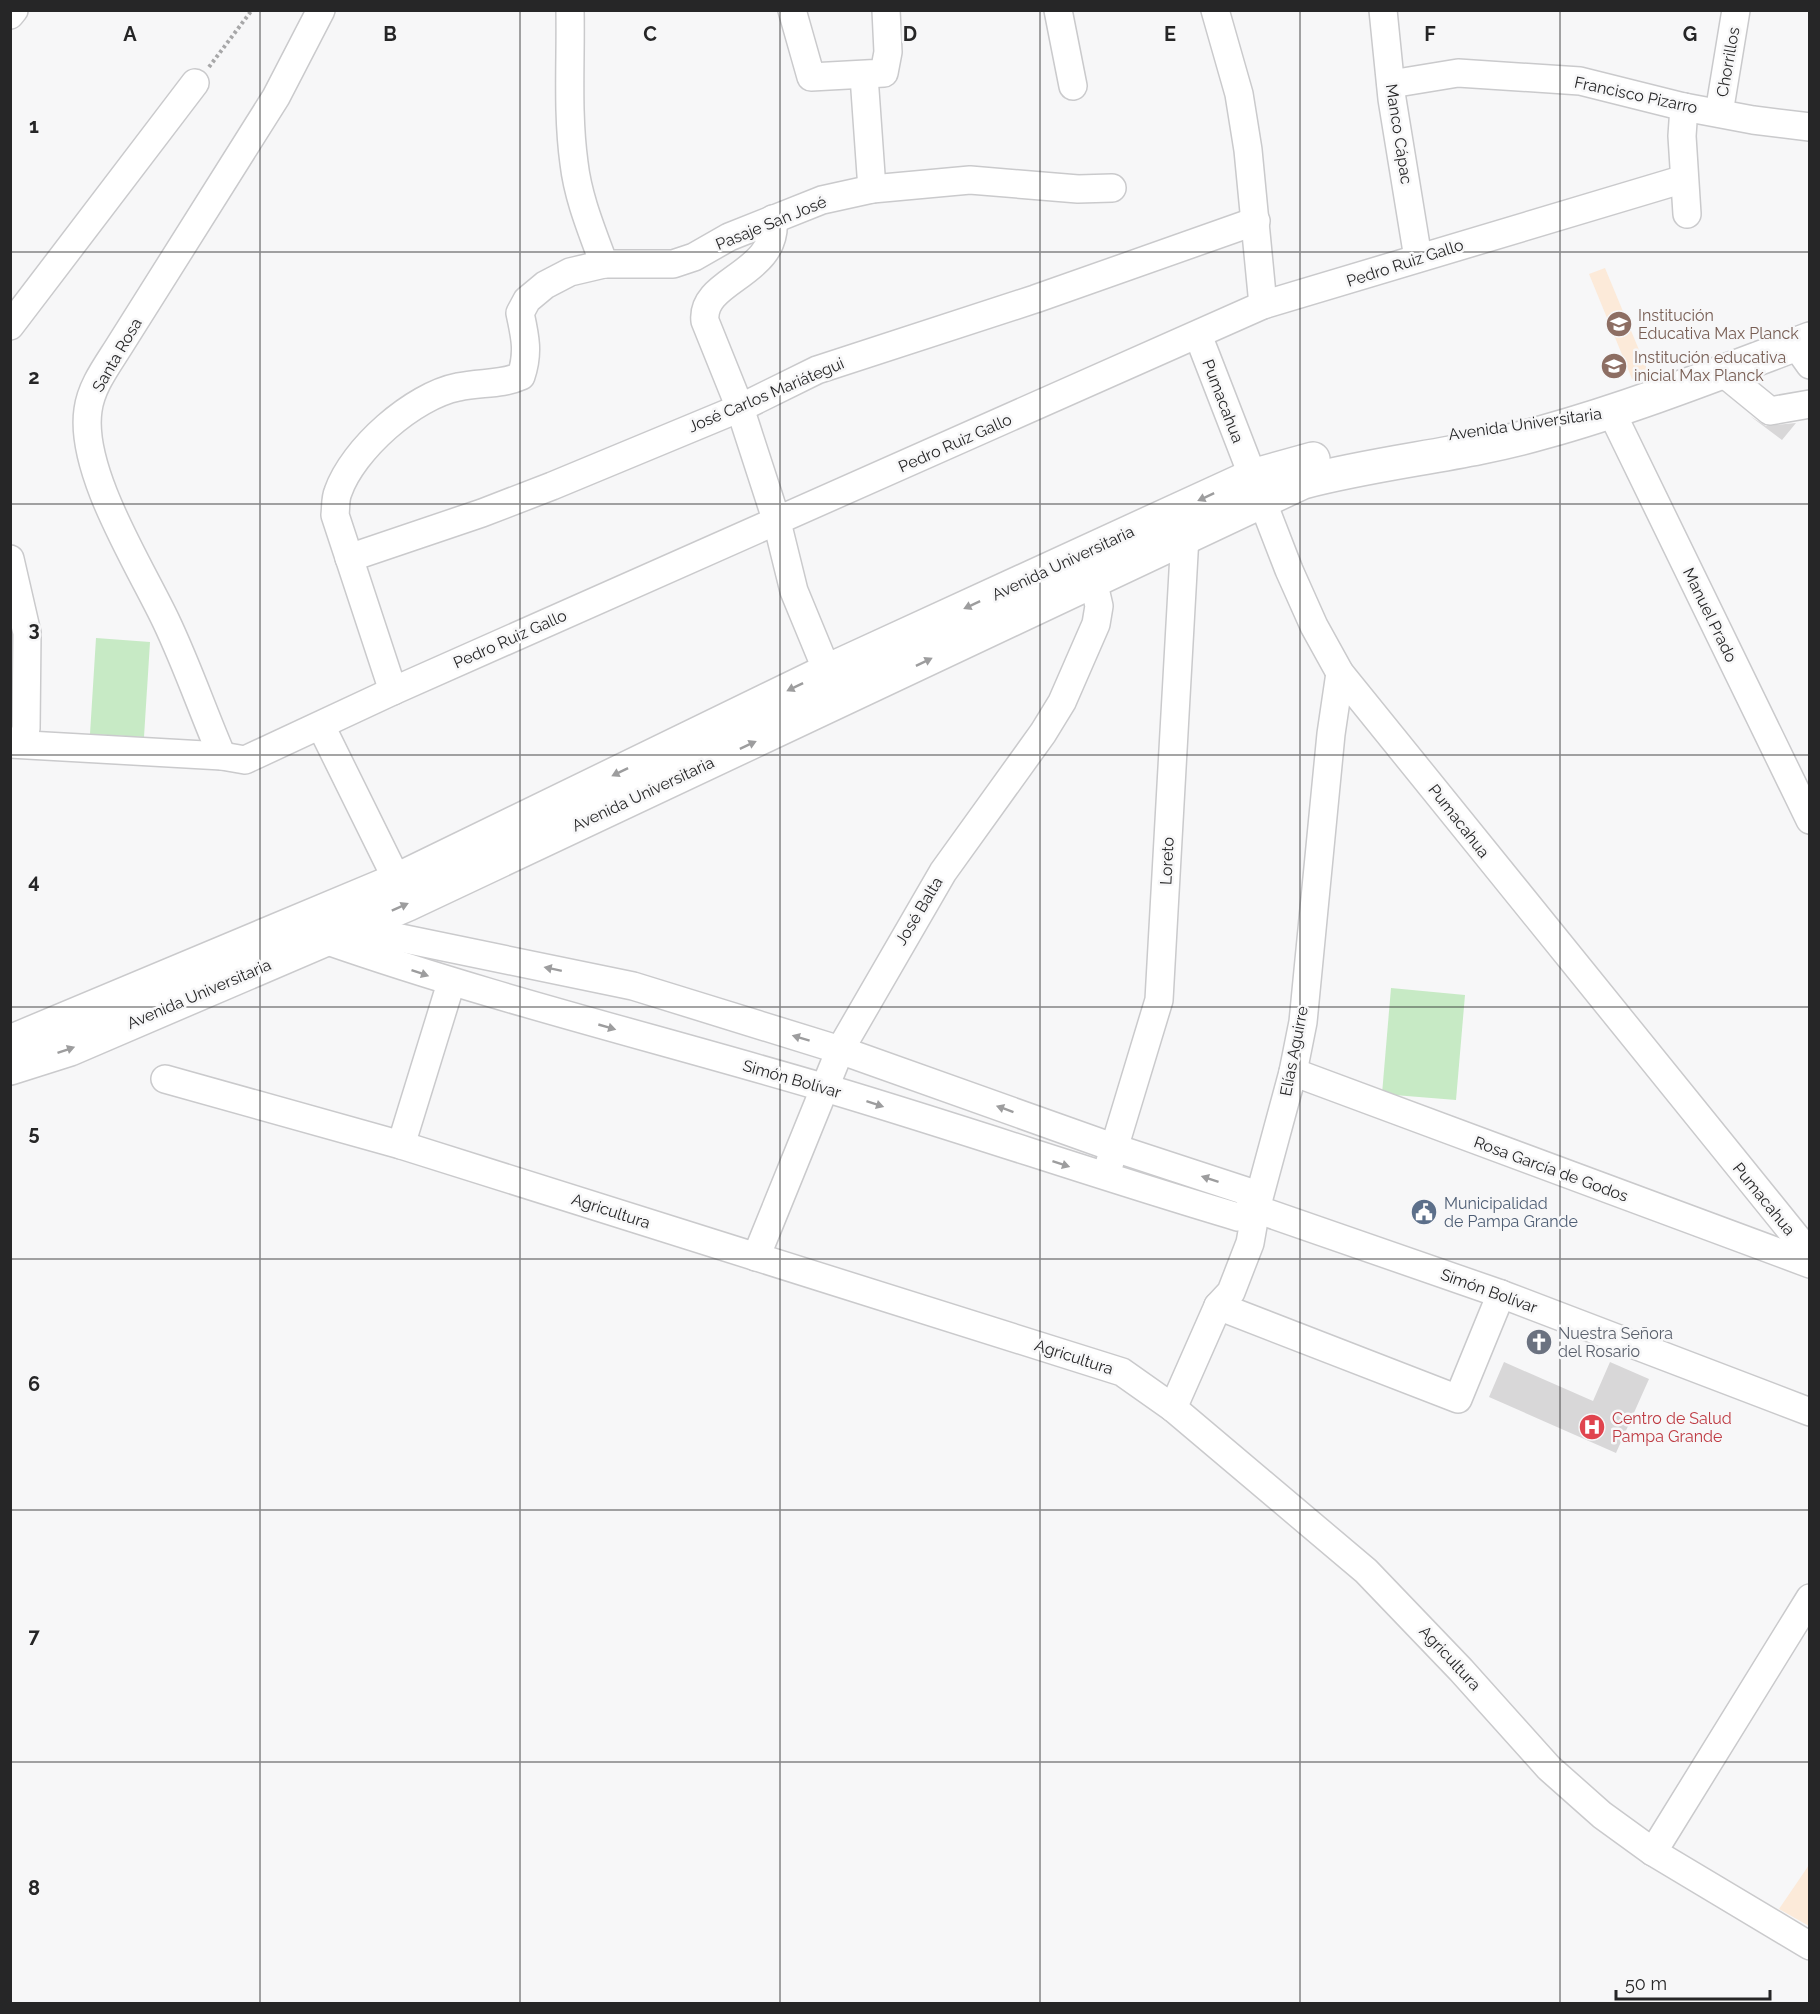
<svg xmlns="http://www.w3.org/2000/svg" width="1820" height="2014" viewBox="0 0 1820 2014" font-family="Raleway,sans-serif">
<rect width="100%" height="100%" fill="#f7f7f8"/>
<g fill="#fcead9">
<path d="M 1605,268 L 1649,374 L 1632,379 L 1589,274 Z"/>
<path d="M 1809,1865 L 1809,1926 L 1779,1909 Z"/>
</g>
<g fill="#c7eac5">
<path d="M 96,638 L 150,642 L 144,737 L 90,734 Z"/>
<path d="M 1391,988 L 1465,995 L 1456,1100 L 1382,1094 Z"/>
</g>
<g fill="#d8d7d8">
<path d="M 1750,416 L 1766,426 L 1796,423 L 1782,440 Z"/>
<path d="M 1504,1362 L 1593,1401 L 1610,1362 L 1649,1379 L 1616,1453 L 1489,1397 Z"/>
</g>
<g fill="none" stroke-linecap="round" stroke-linejoin="round">
<defs>
<g id="minor">
<path d="M 570,10 C 571,61 567,112 574,163 C 578,198 592,231 604,264"/>
<path d="M 792,10 L 811,77 L 884,73 L 888,52 L 886,10"/>
<path d="M 1058,10 L 1073,86"/>
<path d="M 1215,10 L 1239,94 L 1248,150 L 1263,305"/>
<path d="M 1383,10 L 1392,99 L 1418,258"/>
<path d="M 10,15 L 14,10"/>
<path d="M 864,76 L 872,189"/>
<path d="M 1391,84 L 1458,73 L 1580,81 L 1684,107 L 1753,120 L 1810,127"/>
<path d="M 1684,107 L 1682,136 L 1687,214"/>
<path d="M 1719,113 L 1736,10"/>
<path d="M 773,219 C 779,275 700,279 705,321 L 740,408 L 777,522 L 794,591 L 827,671"/>
<path d="M 10,326 L 195,83"/>
<path d="M 1198,335 L 1289,570 L 1314,626 L 1340,673 L 1810,1254"/>
<path d="M 1795,344 L 1810,365"/>
<path d="M 1721,371 L 1770,411 L 1810,404"/>
<path d="M 1611,411 L 1810,820"/>
<path d="M 349,558 L 482,513 L 552,486 L 740,408 L 817,370 L 1035,299 L 1256,221"/>
<path d="M 10,559 L 27,633 L 26,728 L 22,744"/>
<path d="M 393,691 L 335,515 C 336,507 335,499 338,492 C 353,449 413,396 458,387 C 480,382 501,385 521,376 C 529,353 525,336 520,313 L 527,300 L 545,285 L 570,272 L 604,264 L 673,264 L 694,257 L 729,237 L 822,200 L 872,189 L 970,180 L 1078,189 L 1112,188"/>
<path d="M 321,726 L 397,880"/>
<path d="M 10,744 L 222,756 L 245,760 L 393,691 L 1263,305 L 1684,179"/>
<path d="M 222,756 C 203,712 187,665 166,621 C 140,566 79,471 88,410 C 91,387 106,367 118,348 L 276,97 L 321,10"/>
<path d="M 352,928 L 633,986 L 840,1050 L 1115,1148 L 1246,1191 L 1256,1209 L 1501,1294 L 1810,1412"/>
<path d="M 325,940 C 488,997 656,1038 822,1087 C 961,1128 1099,1176 1238,1217 L 1256,1209"/>
<path d="M 1293,1072 L 1810,1264"/>
<path d="M 165,1079 L 401,1145 L 1122,1372 L 1173,1408 L 1366,1571 L 1461,1670 L 1549,1768 L 1602,1815 L 1653,1852 L 1810,1946"/>
<path d="M 401,1145 L 451,983"/>
<path d="M 1109,1165 L 1159,1000 L 1185,536"/>
<path d="M 756,1257 L 840,1050 L 943,872 L 1043,733 L 1062,702 L 1096,624 L 1099,606 L 1093,580"/>
<path d="M 1218,1306 L 1458,1399 L 1501,1294"/>
<path d="M 1173,1408 L 1218,1306 L 1231,1292 L 1250,1243 L 1256,1209 L 1293,1072 L 1303,1022 L 1331,734 L 1340,673"/>
<path d="M 1653,1852 L 1810,1598"/>
</g>
<g id="major">
<path d="M 10,1042 L 397,880 L 827,671 L 1252,476 L 1313,459"/>
<path d="M 10,1068 L 70,1049 L 408,904 L 1303,482 C 1382,461 1465,455 1544,432 C 1634,407 1722,372 1810,339"/>
</g>
</defs>
<use href="#minor" stroke="#cacacc" stroke-width="30"/>
<use href="#major" stroke="#cacacc" stroke-width="36"/>
<path stroke="#a7a7a8" stroke-width="4" stroke-dasharray="3 3" stroke-linecap="butt" d="M 209,67 L 252,10"/>
<use href="#minor" stroke="#fff" stroke-width="27"/>
<use href="#major" stroke="#fff" stroke-width="33"/>
</g>
<defs><path id="oneway-solid" d="M-6-.8H1V-3.2L6.5 0L1 3.2V.8H-6Z" transform="scale(1.5)"/></defs>
<g fill="#9d9d9e">
<use href="#oneway-solid" transform="translate(1206 497) rotate(155)"/>
<use href="#oneway-solid" transform="translate(972 605) rotate(155)"/>
<use href="#oneway-solid" transform="translate(924 662) rotate(-26)"/>
<use href="#oneway-solid" transform="translate(795 687) rotate(154)"/>
<use href="#oneway-solid" transform="translate(748 745) rotate(-25)"/>
<use href="#oneway-solid" transform="translate(620 772) rotate(154)"/>
<use href="#oneway-solid" transform="translate(400 907) rotate(-24)"/>
<use href="#oneway-solid" transform="translate(553 969) rotate(-168)"/>
<use href="#oneway-solid" transform="translate(420 973) rotate(19)"/>
<use href="#oneway-solid" transform="translate(607 1027) rotate(16)"/>
<use href="#oneway-solid" transform="translate(801 1038) rotate(-163)"/>
<use href="#oneway-solid" transform="translate(66 1050) rotate(-19)"/>
<use href="#oneway-solid" transform="translate(875 1104) rotate(18)"/>
<use href="#oneway-solid" transform="translate(1005 1109) rotate(-160)"/>
<use href="#oneway-solid" transform="translate(1061 1164) rotate(18)"/>
<use href="#oneway-solid" transform="translate(1210 1179) rotate(-162)"/>
</g>
<path fill="none" stroke="#262627" stroke-width="1.5" stroke-opacity="0.55" d="M 260,10 L 260,2004M 520,10 L 520,2004M 780,10 L 780,2004M 1040,10 L 1040,2004M 1300,10 L 1300,2004M 1560,10 L 1560,2004M 10,252 L 1810,252M 10,504 L 1810,504M 10,755 L 1810,755M 10,1007 L 1810,1007M 10,1259 L 1810,1259M 10,1510 L 1810,1510M 10,1762 L 1810,1762"/>
<defs>
<symbol id="school-disc" viewBox="-11 -11 22 22"><circle r="9.5" fill="#8d6e63" stroke="#f7f7f8"/><path d="M0-5L7-2L0 1L-7-2ZM-4 1L0 2.5L4 1V4Q0 6-4 4Z" fill="#fff"/></symbol>
<symbol id="civic-disc" viewBox="-11 -11 22 22"><circle r="9.5" fill="#5c6f8a" stroke="#f7f7f8"/><path d="M-.6-6.5H3V-4.5H.6V-3L4-1V1h2V6H-6V1h2V-1L-.6-3ZM-1.2 2.5V6h2.4V2.5Z" fill="#fff"/></symbol>
<symbol id="church-disc" viewBox="-11 -11 22 22"><circle r="9.5" fill="#6b7280" stroke="#f7f7f8"/><path d="M-1.2-6h2.4v3.5h3.3v2.4h-3.3V6h-2.4V-.1h-3.3v-2.4h3.3Z" fill="#fff"/></symbol>
<symbol id="hospital-disc" viewBox="-11 -11 22 22"><circle r="9.5" fill="#e0444e" stroke="#f7f7f8"/><path d="M-5-5h3v3.5h4V-5h3V5h-3V1.5h-4V5h-3Z" fill="#fff"/></symbol>
</defs>
<g fill-rule="evenodd">
<use href="#school-disc" x="1604" y="309" width="30" height="30"/>
<use href="#school-disc" x="1599" y="351" width="30" height="30"/>
<use href="#civic-disc" x="1409" y="1197" width="30" height="30"/>
<use href="#church-disc" x="1524" y="1327" width="30" height="30"/>
<use href="#hospital-disc" x="1577" y="1412" width="30" height="30"/>
</g>
<g text-anchor="middle" dominant-baseline="central" stroke-width="5" stroke-linejoin="round" paint-order="stroke">
<g font-size="16" fill="#262627" stroke="#f7f7f8">
<text transform="translate(1728 62) rotate(-80)">Chorrillos</text>
<text transform="translate(1636 95) rotate(12)">Francisco Pizarro</text>
<text transform="translate(1399 134) rotate(81)">Manco Cápac</text>
<text transform="translate(771 223) rotate(-22)">Pasaje San José</text>
<text transform="translate(1405 263) rotate(-18)">Pedro Ruiz Gallo</text>
<text transform="translate(117 355) rotate(-60)">Santa Rosa</text>
<text transform="translate(766 395) rotate(-23)">José Carlos Mariátegui</text>
<text transform="translate(1223 401) rotate(69)">Pumacahua</text>
<text transform="translate(1525 424) rotate(-8)">Avenida Universitaria</text>
<text transform="translate(955 443) rotate(-24)">Pedro Ruiz Gallo</text>
<text transform="translate(1063 563) rotate(-25)">Avenida Universitaria</text>
<text transform="translate(1710 615) rotate(64)">Manuel Prado</text>
<text transform="translate(510 639) rotate(-24)">Pedro Ruiz Gallo</text>
<text transform="translate(643 794) rotate(-25)">Avenida Universitaria</text>
<text transform="translate(1459 821) rotate(52)">Pumacahua</text>
<text transform="translate(1167 861) rotate(-87)">Loreto</text>
<text transform="translate(919 911) rotate(-59)">José Balta</text>
<text transform="translate(199 994) rotate(-23)">Avenida Universitaria</text>
<text transform="translate(1294 1051) rotate(-79)">Elías Aguirre</text>
<text transform="translate(792 1079) rotate(16)">Simón Bolívar</text>
<text transform="translate(1551 1169) rotate(20)">Rosa García de Godos</text>
<text transform="translate(1764 1199) rotate(51)">Pumacahua</text>
<text transform="translate(611 1211) rotate(18)">Agricultura</text>
<text transform="translate(1489 1291) rotate(20)">Simón Bolívar</text>
<text transform="translate(1074 1357) rotate(18)">Agricultura</text>
<text transform="translate(1450 1658) rotate(47)">Agricultura</text>
</g>
<g font-size="16" fill="#785e54" stroke="#f7f7f8" text-anchor="start">
<text x="1638" y="315">Institución<tspan x="1638" dy="18">Educativa Max Planck</tspan></text>
<text x="1634" y="357">Institución educativa<tspan x="1634" dy="18">inicial Max Planck</tspan></text>
</g>
<g font-size="16" fill="#4e5e75" stroke="#f7f7f8" text-anchor="start">
<text x="1444" y="1203">Municipalidad<tspan x="1444" dy="18">de Pampa Grande</tspan></text>
</g>
<g font-size="16" fill="#5b616d" stroke="#f7f7f8" text-anchor="start">
<text x="1558" y="1333">Nuestra Señora<tspan x="1558" dy="18">del Rosario</tspan></text>
</g>
<g font-size="16" fill="#be3a42" stroke="#f7f7f8" text-anchor="start">
<text x="1612" y="1418">Centro de Salud<tspan x="1612" dy="18">Pampa Grande</tspan></text>
</g>
</g>
<g font-size="20" text-anchor="middle" font-weight="bold" fill="#262627" stroke="#f7f7f8" stroke-width="5" stroke-linejoin="round" paint-order="stroke">
<text x="130" y="41">A</text>
<text x="390" y="41">B</text>
<text x="650" y="41">C</text>
<text x="910" y="41">D</text>
<text x="1170" y="41">E</text>
<text x="1430" y="41">F</text>
<text x="1690" y="41">G</text>
<text x="34" y="133">1</text>
<text x="34" y="384">2</text>
<text x="34" y="636">3</text>
<text x="34" y="888">4</text>
<text x="34" y="1140">5</text>
<text x="34" y="1391">6</text>
<text x="34" y="1643">7</text>
<text x="34" y="1895">8</text>
</g>
<rect width="1820" height="2014" fill="none" stroke="#262627" stroke-width="24"/>
<path d="M1616 1990v9h154v-9" fill="none" stroke="#262627" stroke-width="3"/>
<text x="1625" y="1990" font-size="18" fill="#262627" stroke="#f7f7f8" stroke-width="4.5" paint-order="stroke">50 m</text>
</svg>
